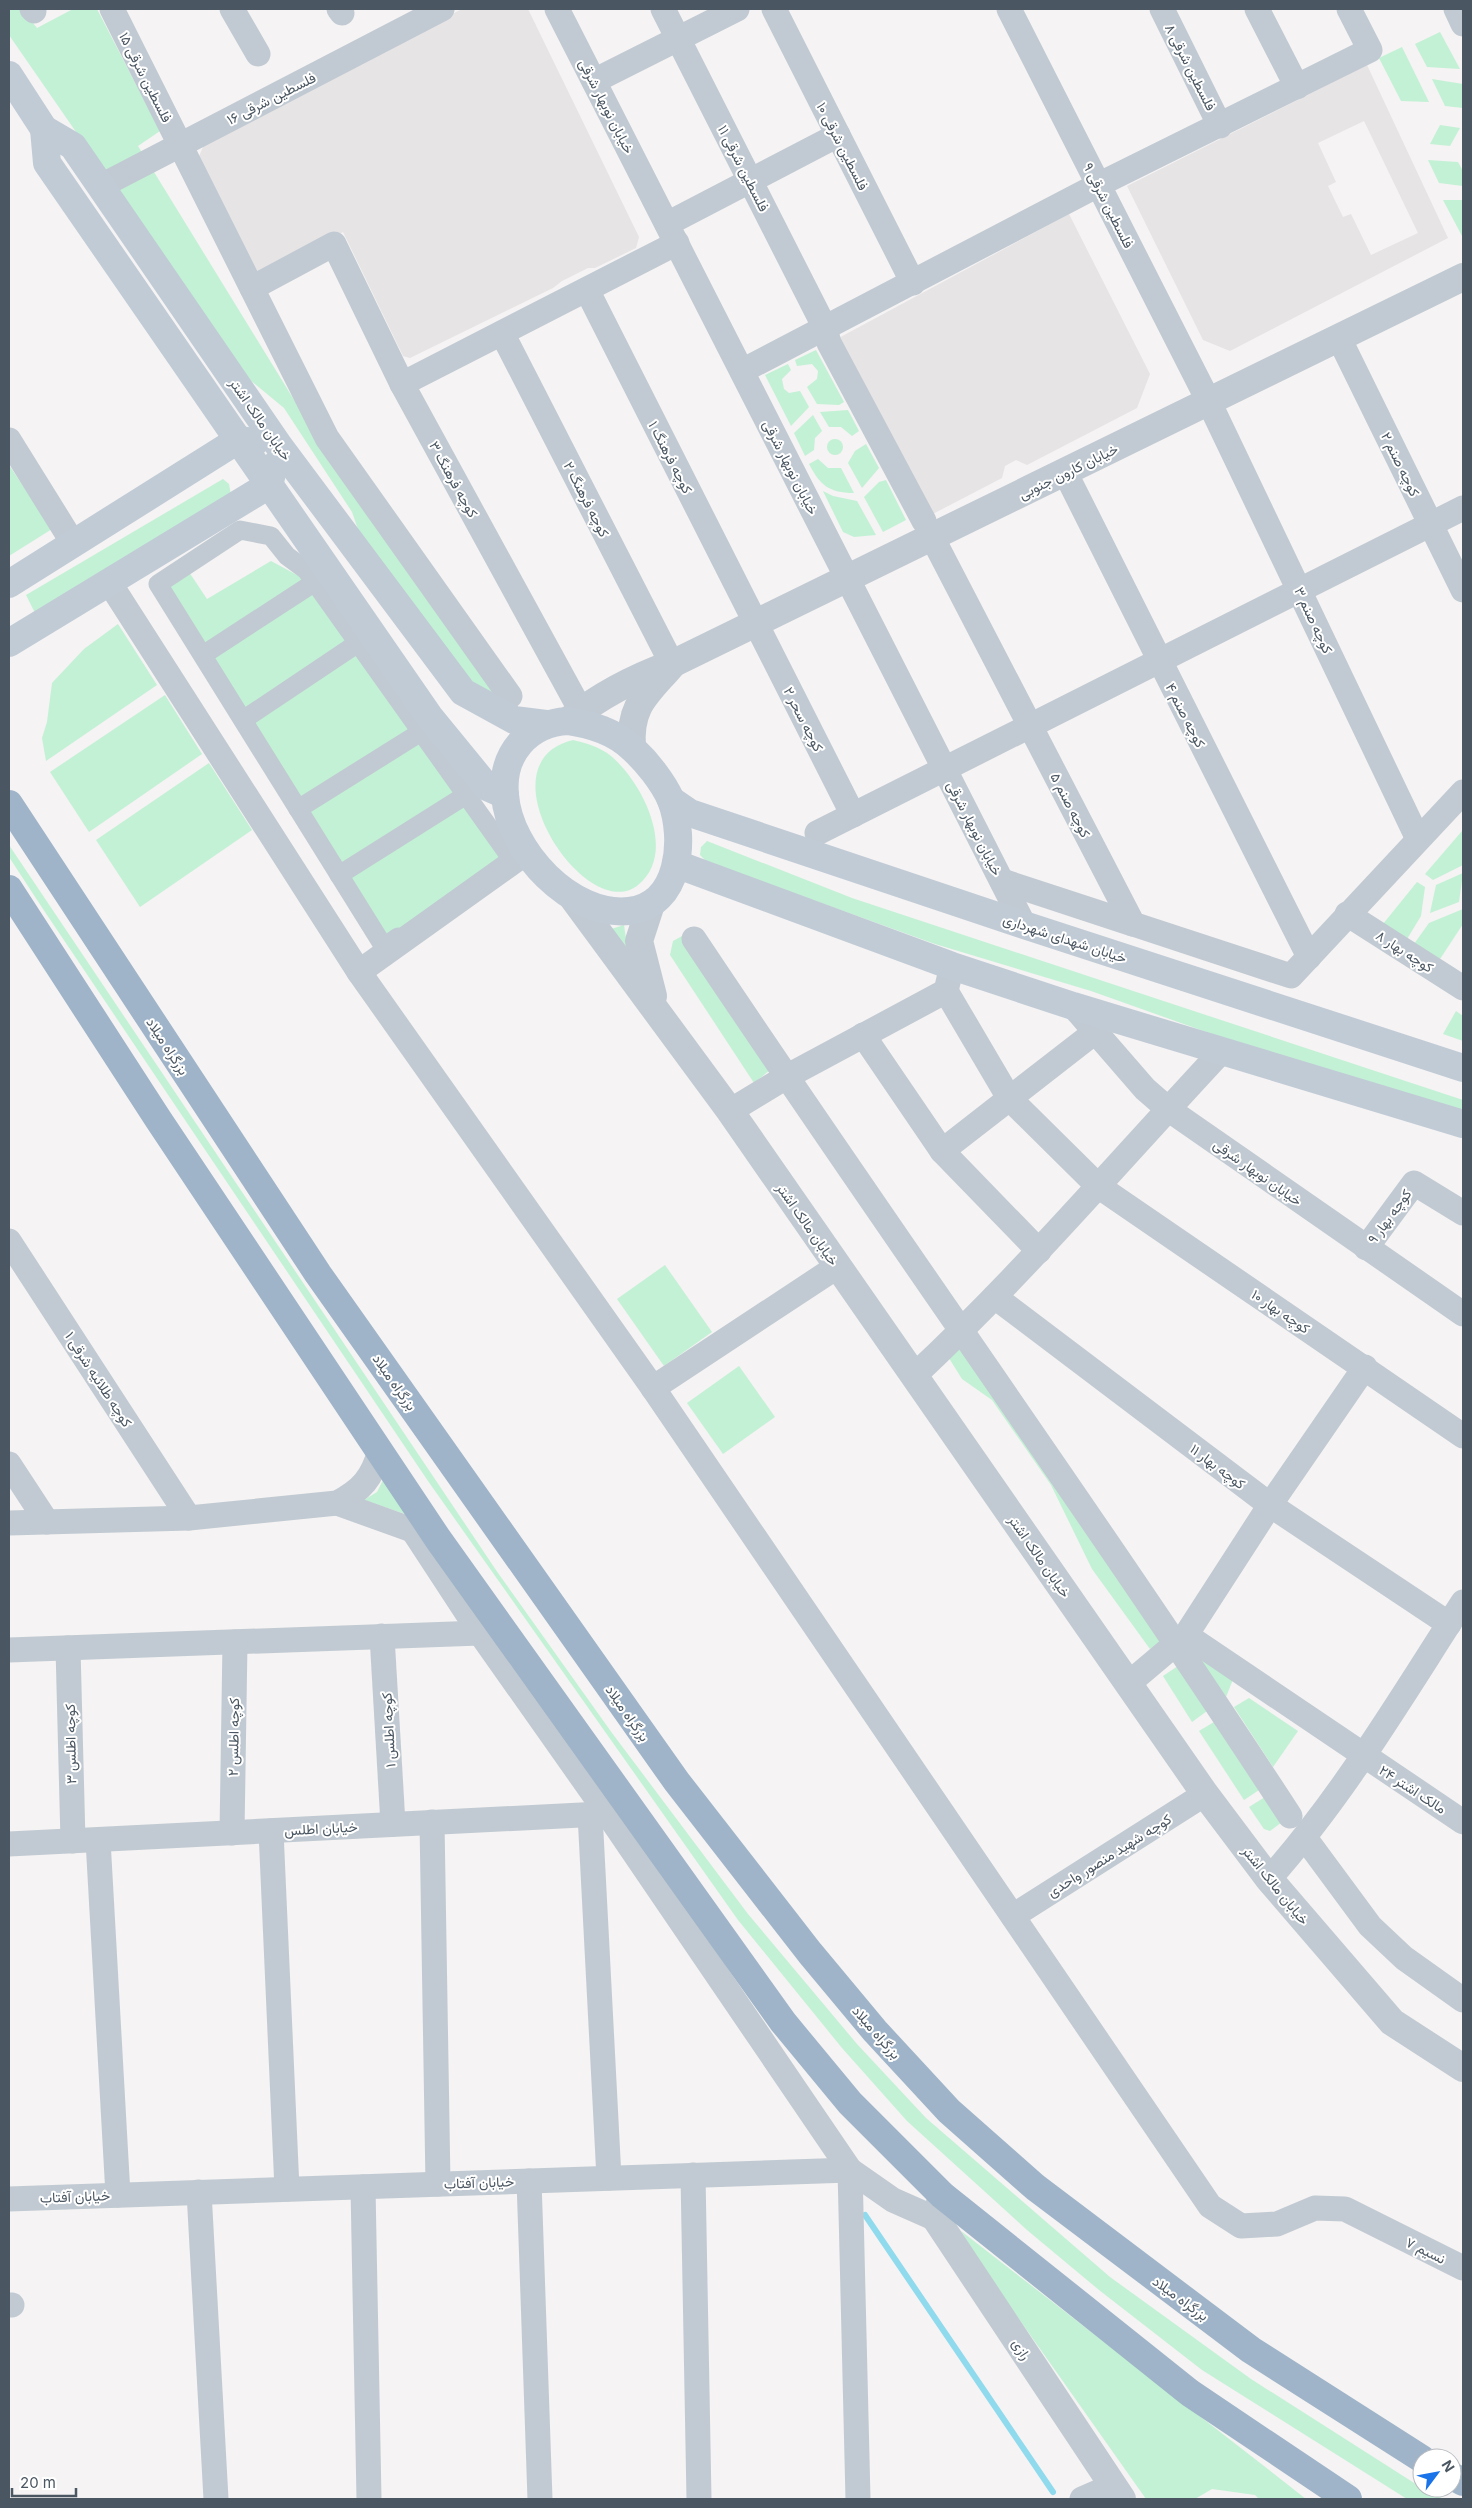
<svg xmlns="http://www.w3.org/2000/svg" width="1472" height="2508" viewBox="0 0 1472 2508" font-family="Inter,Vazirmatn,sans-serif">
<rect width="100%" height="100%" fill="#f5f3f3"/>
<g fill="#e6e4e5" fill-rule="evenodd">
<path d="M 462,9 L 528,9 L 639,237 L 636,248 L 595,268 L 588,268 L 562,281 L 553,288 L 410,358 L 403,356 L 343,232 L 256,279 L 197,161 L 206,140 Z"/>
<path d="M 1367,65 L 1448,238 L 1230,351 L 1203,340 L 1127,186 ZM 1364,121 L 1418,233 L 1371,255 L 1351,214 L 1343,217 L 1328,186 L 1336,182 L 1318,143 Z"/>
<path d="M 1069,214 L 1150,374 L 1137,408 L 1027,465 L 1016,460 L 1005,466 L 1002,478 L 927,517 L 835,340 Z"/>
</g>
<g fill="#c3f1d5">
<path d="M 9,9 L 22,9 L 37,28 L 73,9 L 97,9 L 160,131 L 138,146 L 331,460 L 498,697 L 463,683 L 370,564 L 352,512 L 284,408 L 244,375 L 9,35 Z"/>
<path d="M 1440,32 L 1460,69 L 1427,67 L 1415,44 Z"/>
<path d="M 1402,47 L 1429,102 L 1401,101 L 1379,58 Z"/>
<path d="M 1432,79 L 1463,84 L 1463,108 L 1445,106 Z"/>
<path d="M 1440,125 L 1460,128 L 1450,146 L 1430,144 Z"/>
<path d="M 1428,160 L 1458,162 L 1463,171 L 1463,186 L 1439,183 Z"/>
<path d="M 1443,200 L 1463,200 L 1463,236 L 1462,236 Z"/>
<path d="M 816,350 L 844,402 L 839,405 L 817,404 L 807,387 L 817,379 L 818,371 L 812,364 L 797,366 L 795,360 Z"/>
<path d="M 788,364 L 791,370 L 782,379 L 784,389 L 789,393 L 800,391 L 809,407 L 791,426 L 765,375 Z"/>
<path d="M 848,410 L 859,431 L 852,436 L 841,427 L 829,427 L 820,412 Z"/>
<path d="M 813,415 L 822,431 L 815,438 L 814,450 L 805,456 L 794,433 Z"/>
<circle cx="835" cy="447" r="8"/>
<path d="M 866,444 L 879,468 L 862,488 L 848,463 L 855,451 Z"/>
<path d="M 818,459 L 828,468 L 841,468 L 854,493 C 829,493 820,485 809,464 Z"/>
<path d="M 9,465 L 52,529 L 9,556 Z"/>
<path d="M 223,479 L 229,484 L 231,495 L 35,613 L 26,595 Z"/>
<path d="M 886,480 L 906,520 L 883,532 L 864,497 L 879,482 Z"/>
<path d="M 823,491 L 833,496 L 857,501 L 876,535 L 854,537 L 843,532 Z"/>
<path d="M 271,561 L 310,582 L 204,651 L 163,585 L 187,569 L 207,599 Z"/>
<path d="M 313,586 L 353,642 L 245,717 L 207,656 Z"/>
<path d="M 118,624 L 157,685 L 46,761 L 42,738 L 47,722 L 52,683 L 84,649 Z"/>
<path d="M 357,647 L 417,733 L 300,805 L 247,722 Z"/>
<path d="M 165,695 L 202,754 L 89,832 L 50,772 Z"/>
<path d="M 420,737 L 461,795 L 341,872 L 303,810 Z"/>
<path d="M 573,740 C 586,743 600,747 611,756 C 643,783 678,853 638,885 C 587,927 478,763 573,740 Z"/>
<path d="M 209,763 L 252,830 L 140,907 L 96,840 Z"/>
<path d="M 464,801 L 503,855 L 385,943 L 344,876 Z"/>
<path d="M 1462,831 L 1463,865 L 1433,880 L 1425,874 Z"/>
<path d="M 707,841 L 852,898 L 1463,1100 L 1463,1117 L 1240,1044 L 1091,991 L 935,944 L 754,879 L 706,861 L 700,855 L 701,847 Z"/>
<path d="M 9,845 L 498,1573 L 612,1733 L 748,1914 L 857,2044 L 926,2118 L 1110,2277 L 1251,2379 L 1422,2488 L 1444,2499 L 1407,2499 L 1202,2370 L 1099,2290 L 1027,2230 L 907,2121 L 842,2048 L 738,1920 L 428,1481 L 43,909 L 9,857 Z"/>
<path d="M 1463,873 L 1459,902 L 1430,913 L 1436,885 Z"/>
<path d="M 1417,882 L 1425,887 L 1421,916 L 1407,939 L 1383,924 Z"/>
<path d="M 1463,909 L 1463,924 L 1440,959 L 1414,944 L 1429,923 Z"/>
<path d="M 624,925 L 627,946 L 638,975 L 608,930 Z"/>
<path d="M 682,936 L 770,1070 L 754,1083 L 670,955 L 673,941 Z"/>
<path d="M 1456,1011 L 1463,1016 L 1463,1041 L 1443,1034 Z"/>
<path d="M 665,1265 L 712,1332 L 664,1366 L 617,1299 Z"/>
<path d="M 960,1345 L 1165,1639 L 1150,1649 L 1092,1569 L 1051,1485 L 992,1400 L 962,1379 L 947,1355 Z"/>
<path d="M 739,1366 L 775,1417 L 723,1454 L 687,1403 Z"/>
<path d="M 384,1478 L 408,1515 L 364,1500 L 377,1492 Z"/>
<path d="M 1198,1656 L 1234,1677 L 1226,1697 Z"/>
<path d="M 1178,1666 L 1207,1711 L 1192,1722 L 1163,1676 Z"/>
<path d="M 1249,1698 L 1298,1731 L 1273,1767 L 1234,1707 Z"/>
<path d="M 1214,1722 L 1259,1790 L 1244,1800 L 1199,1731 Z"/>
<path d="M 1265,1797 L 1282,1822 L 1270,1831 L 1264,1829 L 1249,1807 Z"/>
<path d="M 961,2231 L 1264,2466 L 1306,2499 L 1259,2499 L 1255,2495 L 1212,2489 L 1195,2499 L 1146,2499 L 983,2268 Z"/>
</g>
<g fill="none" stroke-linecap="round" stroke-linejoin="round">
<path stroke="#90daee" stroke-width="6" d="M 865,2215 L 1053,2492"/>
<g stroke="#c1cad2" stroke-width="19">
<path d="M 203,655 L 315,582"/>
<path d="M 243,720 L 358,643"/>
<path d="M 298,809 L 421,732"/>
<path d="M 339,875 L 466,795"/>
<path d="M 398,937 L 384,947 L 158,584 L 240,530 L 271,536 L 287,556 L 306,570 L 513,861"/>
</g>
<g stroke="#c1cad2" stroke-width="25">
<path d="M 32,9 L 34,11"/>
<path d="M 112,9 L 327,438 L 510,696"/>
<path d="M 232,9 L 258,54"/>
<path d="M 339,9 L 342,13"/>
<path d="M 557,9 L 1024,925"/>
<path d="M 663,9 L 825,328 L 829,343 L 924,521"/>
<path d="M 774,9 L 913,283"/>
<path d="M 1009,9 L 1209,402 L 1418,839"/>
<path d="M 1162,9 L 1220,126"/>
<path d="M 1257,9 L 1297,87"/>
<path d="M 1456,9 L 1463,24"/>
<path d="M 594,81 L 737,9"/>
<path d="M 101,186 L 442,9"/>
<path d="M 667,224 L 838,135"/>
<path d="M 252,288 L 334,244 L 402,384 L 581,711"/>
<path d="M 587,290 L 853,815"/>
<path d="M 502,333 L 672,664"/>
<path d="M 1339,338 L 1463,590"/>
<path d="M 742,371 L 1098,185 L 1370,50 L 1349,9"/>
<path d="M 402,384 L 677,243"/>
<path d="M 9,440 L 73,543"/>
<path d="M 1065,472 L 1309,957"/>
<path d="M 932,537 L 1133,924 L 1291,976 L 1463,792"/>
<path d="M 109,582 L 359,972 L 653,1388 L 1210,2206 L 1241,2226 L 1277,2224 L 1315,2208 L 1345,2209 L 1463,2268"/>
<path d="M 817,833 L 1463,508"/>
<path d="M 1002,881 L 1133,924"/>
<path d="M 1347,914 L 1463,988"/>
<path d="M 694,939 C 890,1233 1097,1520 1290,1816"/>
<path d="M 359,972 L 527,852"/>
<path d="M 946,991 L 1009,1098 L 1098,1186 L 1463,1436"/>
<path d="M 1073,1006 L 1145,1089 L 1168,1109 L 1463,1314"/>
<path d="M 863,1035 L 942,1151 L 1039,1251"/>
<path d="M 730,1111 L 786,1077 L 946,991 L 950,974"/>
<path d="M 942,1151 L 1095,1032"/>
<path d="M 9,1241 L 189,1518"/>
<path d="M 1366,1248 L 1414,1183 L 1463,1213"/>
<path d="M 995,1297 L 1270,1505 L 1449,1624"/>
<path d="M 915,1375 C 1024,1273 1120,1160 1221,1052"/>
<path d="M 653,1388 L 838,1266"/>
<path d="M 9,1464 L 47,1522"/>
<path d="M 337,1503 L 426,1535"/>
<path d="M 9,1523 L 189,1518 L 337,1503 C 362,1490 372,1478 380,1451"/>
<path d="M 412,1529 L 480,1633 L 607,1813 L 850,2170 L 858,2499"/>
<path d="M 1186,1635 L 1463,1822"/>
<path d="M 382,1636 L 393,1824"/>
<path d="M 68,1648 L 73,1841"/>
<path d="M 9,1650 L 480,1633"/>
<path d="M 1128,1684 L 1186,1635 L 1270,1505 L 1365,1367"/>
<path d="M 590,1814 L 609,2178"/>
<path d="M 432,1822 L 438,2184"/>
<path d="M 271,1831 L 287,2189"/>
<path d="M 232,1833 L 235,1642"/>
<path d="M 1305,1838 L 1370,1926 L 1404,1958 L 1463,2000"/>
<path d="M 98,1840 L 118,2195"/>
<path d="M 9,1844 L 620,1813"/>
<path d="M 1269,1879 C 1344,1795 1402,1696 1463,1602"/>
<path d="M 1013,1916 L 1205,1794"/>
<path d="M 693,2175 L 699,2499"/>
<path d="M 529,2181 L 540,2499"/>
<path d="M 363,2187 L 369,2499"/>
<path d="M 199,2192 L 216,2499"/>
<path d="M 9,2199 L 850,2170 L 893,2200 L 936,2219"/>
<path d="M 9,2305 L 12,2305"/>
<path d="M 1082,2499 L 1112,2486 L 1114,2499"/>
</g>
<g stroke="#c1cad2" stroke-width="28">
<path d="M 568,721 C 599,696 636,677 672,664 L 1463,277"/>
<path d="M 632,747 C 629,706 646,695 671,666"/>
<path d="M 573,898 L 730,1111 L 1205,1794 L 1269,1879 L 1392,2022 L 1463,2068"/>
<path d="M 651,904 L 639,941 L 653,996"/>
<path d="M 942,2195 L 936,2219 L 1122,2499"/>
</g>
<g stroke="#c1cbd6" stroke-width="28">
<path d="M 9,75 L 44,129 L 73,146 L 279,446 L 463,692 L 514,720 L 546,724"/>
<path d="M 44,129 L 47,163 L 429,716 L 487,787 L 505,795"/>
<path d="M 9,584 L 238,440 L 255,442"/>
<path d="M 9,643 L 269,485 L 274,466"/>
<path d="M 568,721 C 592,725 614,731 633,749 C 647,762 663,782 671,800 C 686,839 680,906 629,911 C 571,917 509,851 505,795 C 501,754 528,723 568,721 Z"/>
<path d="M 671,800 L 690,813 L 1024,925 L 1463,1068"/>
<path d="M 676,864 L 952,966 L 1073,1006 L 1463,1124"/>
</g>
<g stroke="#9fb4c9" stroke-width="28">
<path d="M 9,804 L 318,1274 L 677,1782 L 810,1953 L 875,2031 L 949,2111 L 1035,2187 L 1251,2350 L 1422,2459"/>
<path d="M 9,889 L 158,1119 L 438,1539 L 783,2022 L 850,2103 L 942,2195 L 1190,2393 L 1348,2499"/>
<path d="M 1452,2476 L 1463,2482"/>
</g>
</g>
<g text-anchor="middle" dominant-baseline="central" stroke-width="4" stroke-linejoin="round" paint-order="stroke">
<g font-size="14" fill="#4a5661" stroke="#fff">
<text transform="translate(1191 67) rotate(63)">فلسطین شرقی ۸</text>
<text transform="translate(146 77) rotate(63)">فلسطین شرقی ۱۵</text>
<text transform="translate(271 98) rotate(-27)">فلسطین شرقی ۱۶</text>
<text transform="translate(607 106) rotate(63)">خیابان نوبهار شرقی</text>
<text transform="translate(843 146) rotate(63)">فلسطین شرقی ۱۰</text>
<text transform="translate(744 168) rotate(63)">فلسطین شرقی ۱۱</text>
<text transform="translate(1109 205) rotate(63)">فلسطین شرقی ۹</text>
<text transform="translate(261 419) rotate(55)">خیابان مالک اشتر</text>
<text transform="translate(671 457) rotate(63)">کوچه فرهنگ ۱</text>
<text transform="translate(1401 464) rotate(64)">کوچه صنم ۲</text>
<text transform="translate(791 467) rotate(63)">خیابان نوبهار شرقی</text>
<text transform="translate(1068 471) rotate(-26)">خیابان کارون جنوبی</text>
<text transform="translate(454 479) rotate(61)">کوچه فرهنگ ۳</text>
<text transform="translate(587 499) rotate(63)">کوچه فرهنگ ۲</text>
<text transform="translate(1314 620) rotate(65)">کوچه صنم ۳</text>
<text transform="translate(1186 715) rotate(63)">کوچه صنم ۴</text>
<text transform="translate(804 719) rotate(63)">کوچه سحر ۲</text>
<text transform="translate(1071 805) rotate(63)">کوچه صنم ۵</text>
<text transform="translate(975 828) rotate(63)">خیابان نوبهار شرقی</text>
<text transform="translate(1065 938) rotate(18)">خیابان شهدای شهرداری</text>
<text transform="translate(1405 951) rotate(33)">کوچه بهار ۸</text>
<text transform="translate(168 1046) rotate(57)">بزرگراه میلاد</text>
<text transform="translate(1258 1172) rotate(35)">خیابان نوبهار شرقی</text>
<text transform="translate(1389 1216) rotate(-54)">کوچه بهار ۹</text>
<text transform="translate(808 1224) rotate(55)">خیابان مالک اشتر</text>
<text transform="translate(1281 1311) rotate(34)">کوچه بهار ۱۰</text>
<text transform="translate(99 1379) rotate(57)">کوچه طلائیه شرقی ۱</text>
<text transform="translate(395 1382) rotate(55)">بزرگراه میلاد</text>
<text transform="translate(1218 1466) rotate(37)">کوچه بهار ۱۱</text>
<text transform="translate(1040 1556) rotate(55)">خیابان مالک اشتر</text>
<text transform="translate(628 1713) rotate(55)">بزرگراه میلاد</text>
<text transform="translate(388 1730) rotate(-93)">کوچه اطلس ۱</text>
<text transform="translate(233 1737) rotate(-89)">کوچه اطلس ۲</text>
<text transform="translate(70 1744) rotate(-91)">کوچه اطلس ۳</text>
<text transform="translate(1413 1789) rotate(33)">مالک اشتر ۲۴</text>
<text transform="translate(321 1828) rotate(-3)">خیابان اطلس</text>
<text transform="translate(1109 1855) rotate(-32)">کوچه شهید منصور واحدی</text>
<text transform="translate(1276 1885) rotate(51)">خیابان مالک اشتر</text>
<text transform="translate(877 2032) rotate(49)">بزرگراه میلاد</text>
<text transform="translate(479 2182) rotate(-2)">خیابان آفتاب</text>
<text transform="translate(75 2196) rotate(-2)">خیابان آفتاب</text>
<text transform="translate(1426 2250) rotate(26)">نسیم ۷</text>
<text transform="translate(1181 2298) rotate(36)">بزرگراه میلاد</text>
<text transform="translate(1022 2349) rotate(57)">رازی</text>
</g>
</g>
<rect width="1472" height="2508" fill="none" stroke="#4a5661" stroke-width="20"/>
<g transform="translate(1437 2473) rotate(58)"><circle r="24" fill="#ffffff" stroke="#b7bbc0"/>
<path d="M0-4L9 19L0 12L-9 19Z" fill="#1a73e8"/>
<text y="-8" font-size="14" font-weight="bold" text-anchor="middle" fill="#4a5661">N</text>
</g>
<path d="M12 2488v8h64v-8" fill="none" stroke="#4a5661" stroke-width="2.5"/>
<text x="20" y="2488" font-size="15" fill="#4a5661" stroke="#ffffff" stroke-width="4" paint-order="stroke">20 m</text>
</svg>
